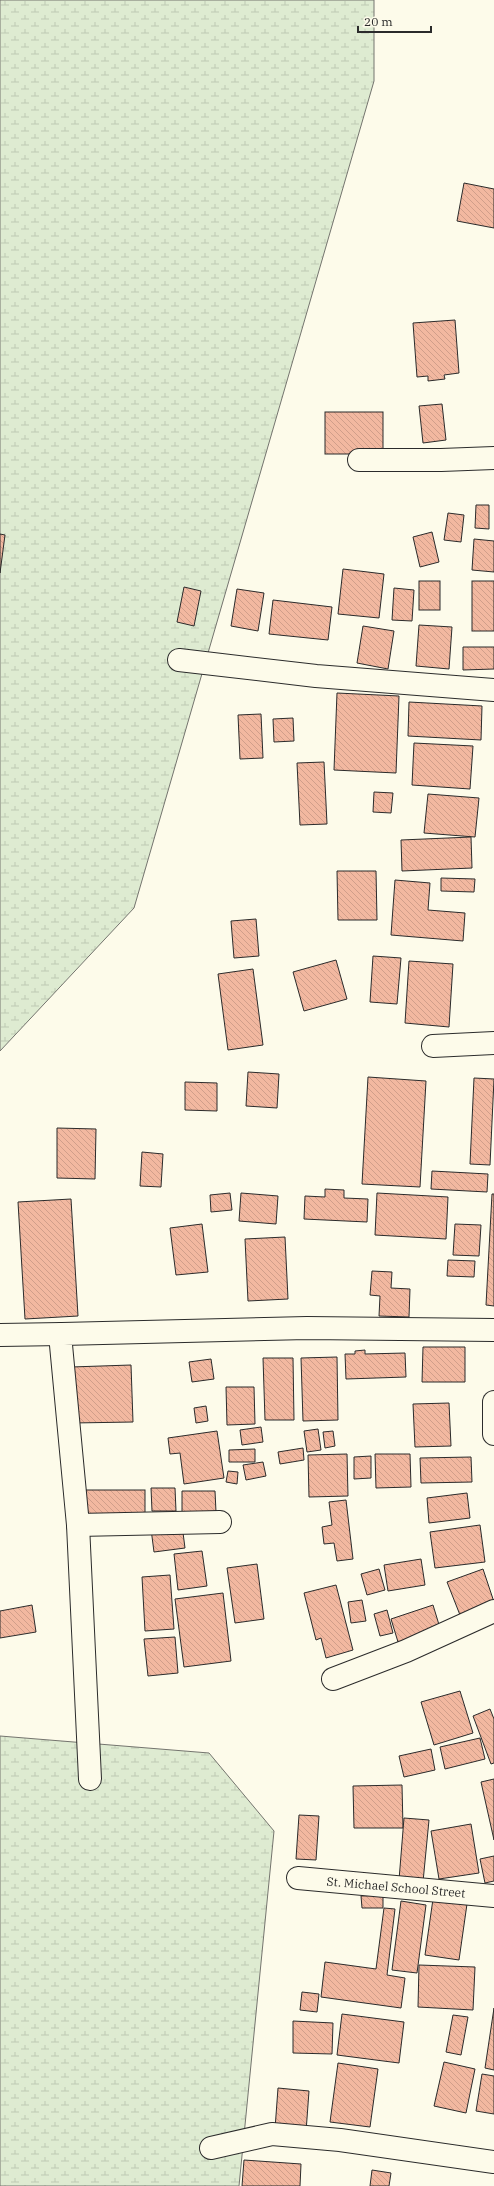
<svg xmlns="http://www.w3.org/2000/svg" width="494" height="2186" viewBox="0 0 494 2186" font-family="'IBM Plex Serif',serif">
<defs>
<pattern id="wetland-marsh" width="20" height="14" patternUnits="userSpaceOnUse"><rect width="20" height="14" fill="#deebd1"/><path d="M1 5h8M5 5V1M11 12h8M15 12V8" fill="none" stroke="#bfcab4"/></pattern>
<pattern id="building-back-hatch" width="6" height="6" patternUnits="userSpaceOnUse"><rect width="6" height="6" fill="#f2b8a0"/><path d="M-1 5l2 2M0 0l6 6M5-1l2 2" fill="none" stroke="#d09e8a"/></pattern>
</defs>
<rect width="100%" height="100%" fill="#fdfbea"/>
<g fill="url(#wetland-marsh)" stroke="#74746e">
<path d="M 0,0 L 374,0 L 374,81 L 134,908 L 0,1051 Z"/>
<path d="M 0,1736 L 209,1753 L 274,1831 L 239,2186 L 0,2186 Z"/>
</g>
<g fill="url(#building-back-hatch)" stroke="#2b2b2b">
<path d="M 464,183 L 494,189 L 494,228 L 457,221 Z"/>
<path d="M 455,320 L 459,373 L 444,375 L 445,379 L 428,381 L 428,376 L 417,377 L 413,323 Z"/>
<path d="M 442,404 L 446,440 L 423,443 L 419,406 Z"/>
<rect x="325" y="412" width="58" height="42"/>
<path d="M 476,505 L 489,505 L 489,529 L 475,528 Z"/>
<path d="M 448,513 L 464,515 L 461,542 L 444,540 Z"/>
<path d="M 432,532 L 439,562 L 420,567 L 413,537 Z"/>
<path d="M 0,534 L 5,535 L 0,573 Z"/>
<path d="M 474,539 L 494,541 L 494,572 L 472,570 Z"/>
<path d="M 343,569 L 384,574 L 379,618 L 338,614 Z"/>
<rect x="419" y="581" width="21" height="29"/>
<rect x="472" y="581" width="22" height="50"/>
<path d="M 184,587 L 201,591 L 194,626 L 177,622 Z"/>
<path d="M 394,588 L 414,590 L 412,621 L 392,620 Z"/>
<path d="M 237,589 L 264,593 L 258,631 L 231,626 Z"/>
<path d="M 273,600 L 332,607 L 328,640 L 269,634 Z"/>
<path d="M 419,625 L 452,627 L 449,669 L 416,666 Z"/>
<path d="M 363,626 L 394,631 L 388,669 L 357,663 Z"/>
<path d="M 463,647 L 494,647 L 494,669 L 463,670 Z"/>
<path d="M 337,693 L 399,696 L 396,773 L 334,770 Z"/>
<path d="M 409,702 L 482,706 L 481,740 L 408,736 Z"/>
<path d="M 261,714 L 263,758 L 240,759 L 238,715 Z"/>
<path d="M 293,718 L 294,741 L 274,742 L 273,719 Z"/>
<path d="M 414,743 L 473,746 L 470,789 L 412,785 Z"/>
<path d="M 324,762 L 327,824 L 300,825 L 297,763 Z"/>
<path d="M 374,792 L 393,793 L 391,813 L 373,812 Z"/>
<path d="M 428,794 L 479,798 L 475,837 L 424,833 Z"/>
<path d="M 471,837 L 472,868 L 402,871 L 401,840 Z"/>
<path d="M 337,871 L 376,871 L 377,920 L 338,920 Z"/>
<path d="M 441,878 L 475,879 L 474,892 L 441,891 Z"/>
<path d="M 395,880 L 430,883 L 428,910 L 465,913 L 463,941 L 391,935 Z"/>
<path d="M 256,919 L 259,956 L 234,958 L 231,921 Z"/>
<path d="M 373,956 L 401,958 L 397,1004 L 370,1002 Z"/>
<path d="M 336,960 L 347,999 L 304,1011 L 293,972 Z"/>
<path d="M 409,961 L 453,964 L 449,1027 L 405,1023 Z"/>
<path d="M 253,969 L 263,1045 L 228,1050 L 218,974 Z"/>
<path d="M 248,1072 L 279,1074 L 277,1108 L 246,1106 Z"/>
<path d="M 368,1077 L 426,1081 L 420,1187 L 362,1184 Z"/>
<path d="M 474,1078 L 494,1079 L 490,1165 L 470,1164 Z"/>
<path d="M 185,1082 L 217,1083 L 217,1111 L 185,1110 Z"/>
<path d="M 57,1128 L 96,1129 L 95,1179 L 57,1178 Z"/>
<path d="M 142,1152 L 163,1154 L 161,1187 L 140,1186 Z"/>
<path d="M 432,1171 L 488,1174 L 487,1192 L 431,1189 Z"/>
<path d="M 325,1189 L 344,1190 L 344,1198 L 368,1199 L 367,1222 L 304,1219 L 305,1196 L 325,1197 Z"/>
<path d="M 230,1193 L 232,1210 L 211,1212 L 210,1195 Z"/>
<path d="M 241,1193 L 278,1196 L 276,1224 L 239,1221 Z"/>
<path d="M 377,1193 L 448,1197 L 446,1239 L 375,1235 Z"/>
<path d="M 492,1194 L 494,1194 L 494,1306 L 486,1305 Z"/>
<path d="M 71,1199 L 78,1316 L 25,1319 L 18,1202 Z"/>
<path d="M 202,1224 L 208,1272 L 176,1275 L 170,1228 Z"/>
<path d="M 455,1224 L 481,1225 L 479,1256 L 453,1255 Z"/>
<path d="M 285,1237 L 288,1299 L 248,1301 L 245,1239 Z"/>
<path d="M 448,1260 L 475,1261 L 474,1277 L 447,1276 Z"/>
<path d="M 372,1271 L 392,1272 L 391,1288 L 410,1289 L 409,1317 L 379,1316 L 380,1296 L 370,1295 Z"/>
<path d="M 423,1347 L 465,1347 L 465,1382 L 422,1382 Z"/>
<path d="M 365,1350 L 365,1354 L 405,1353 L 406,1377 L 346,1379 L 345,1354 L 355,1354 L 355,1351 Z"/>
<path d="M 337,1357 L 338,1420 L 303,1421 L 301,1358 Z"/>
<path d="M 263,1358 L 293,1358 L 294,1420 L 265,1420 Z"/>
<path d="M 211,1359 L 214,1379 L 192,1382 L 189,1362 Z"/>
<path d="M 131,1365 L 133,1422 L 73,1423 L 71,1367 Z"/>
<path d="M 226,1387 L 254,1387 L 255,1424 L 227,1425 Z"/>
<path d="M 449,1403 L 451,1446 L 415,1447 L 413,1404 Z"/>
<path d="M 206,1406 L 208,1421 L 196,1423 L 194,1408 Z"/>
<path d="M 261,1427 L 263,1442 L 242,1445 L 240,1430 Z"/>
<path d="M 318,1429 L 321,1450 L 307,1452 L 304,1431 Z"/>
<path d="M 217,1431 L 224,1478 L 184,1484 L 180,1453 L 170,1454 L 168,1438 Z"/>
<path d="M 333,1431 L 335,1446 L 325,1448 L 323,1432 Z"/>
<path d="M 303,1448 L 304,1460 L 280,1464 L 278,1452 Z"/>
<path d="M 255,1449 L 255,1462 L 229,1462 L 229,1450 Z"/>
<path d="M 347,1454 L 348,1496 L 309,1497 L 308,1455 Z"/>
<path d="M 375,1454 L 410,1454 L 411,1487 L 376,1488 Z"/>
<path d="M 371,1456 L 371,1478 L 354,1479 L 354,1457 Z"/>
<path d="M 471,1457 L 472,1482 L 421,1483 L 420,1458 Z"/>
<path d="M 263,1462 L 266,1476 L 246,1480 L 243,1465 Z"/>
<path d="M 228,1471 L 238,1472 L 237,1484 L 226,1482 Z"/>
<path d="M 151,1488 L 175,1488 L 176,1511 L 152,1511 Z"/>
<rect x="81" y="1490" width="64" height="26"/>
<path d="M 182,1491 L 215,1491 L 216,1512 L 182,1512 Z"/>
<path d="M 467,1493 L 470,1518 L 429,1523 L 427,1498 Z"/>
<path d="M 346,1500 L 353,1559 L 337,1561 L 334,1543 L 324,1544 L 322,1527 L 332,1525 L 329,1502 Z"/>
<path d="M 182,1525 L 185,1548 L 154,1552 L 151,1529 Z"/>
<path d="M 480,1525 L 485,1562 L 435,1568 L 430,1532 Z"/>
<path d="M 202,1551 L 207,1586 L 178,1590 L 174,1554 Z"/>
<path d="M 421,1559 L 425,1585 L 388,1591 L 384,1565 Z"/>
<path d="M 257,1564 L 264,1619 L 235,1623 L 227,1568 Z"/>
<path d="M 379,1569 L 385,1590 L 367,1595 L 361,1574 Z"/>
<path d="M 483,1569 L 494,1602 L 460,1615 L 447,1582 Z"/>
<path d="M 170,1575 L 174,1629 L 145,1631 L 142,1577 Z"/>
<path d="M 336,1585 L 353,1650 L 326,1658 L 321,1638 L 316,1640 L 304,1593 Z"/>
<path d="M 223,1593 L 231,1661 L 184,1667 L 175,1599 Z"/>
<path d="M 362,1600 L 366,1621 L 351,1623 L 348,1602 Z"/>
<path d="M 32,1605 L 36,1632 L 0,1638 L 0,1611 Z"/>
<path d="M 433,1605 L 440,1628 L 398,1642 L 391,1619 Z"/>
<path d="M 387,1610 L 393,1633 L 380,1636 L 374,1614 Z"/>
<path d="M 175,1637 L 178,1673 L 148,1676 L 144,1639 Z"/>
<path d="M 460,1691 L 473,1733 L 434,1745 L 421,1702 Z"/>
<path d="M 490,1709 L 494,1719 L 494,1763 L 491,1764 L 473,1716 Z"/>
<path d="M 480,1738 L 485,1759 L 445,1769 L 440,1747 Z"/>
<path d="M 431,1749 L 435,1770 L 404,1777 L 399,1756 Z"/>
<path d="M 494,1779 L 494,1840 L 481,1782 Z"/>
<path d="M 402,1785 L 403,1828 L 354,1828 L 353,1786 Z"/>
<path d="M 299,1815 L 319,1816 L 316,1860 L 296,1859 Z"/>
<path d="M 404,1818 L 429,1820 L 423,1882 L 399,1880 Z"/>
<path d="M 471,1824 L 479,1873 L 439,1879 L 431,1831 Z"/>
<path d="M 494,1856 L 494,1881 L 485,1883 L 480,1859 Z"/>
<path d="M 383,1895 L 383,1908 L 362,1908 L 361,1896 Z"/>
<path d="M 433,1899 L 467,1904 L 459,1960 L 425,1955 Z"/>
<path d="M 401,1901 L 426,1905 L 417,1973 L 392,1970 Z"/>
<path d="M 384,1908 L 395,1909 L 387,1975 L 405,1978 L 401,2008 L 321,1997 L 325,1962 L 376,1969 Z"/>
<path d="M 419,1965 L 475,1967 L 473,2010 L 418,2007 Z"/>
<path d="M 302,1992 L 319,1994 L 317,2012 L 300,2010 Z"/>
<path d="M 494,2008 L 494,2070 L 485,2068 Z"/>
<path d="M 342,2014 L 404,2022 L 399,2063 L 337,2055 Z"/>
<path d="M 453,2015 L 468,2017 L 461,2055 L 446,2052 Z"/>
<path d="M 293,2021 L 333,2023 L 332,2054 L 293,2053 Z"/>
<path d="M 444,2062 L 475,2069 L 466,2113 L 434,2106 Z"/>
<path d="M 338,2063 L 378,2069 L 370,2127 L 330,2122 Z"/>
<path d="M 482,2074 L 494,2076 L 494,2114 L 476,2111 Z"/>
<path d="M 278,2088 L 309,2091 L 306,2132 L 275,2129 Z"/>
<path d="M 244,2160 L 301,2164 L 300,2186 L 242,2186 Z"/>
<path d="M 372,2170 L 391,2173 L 389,2186 L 370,2186 Z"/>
</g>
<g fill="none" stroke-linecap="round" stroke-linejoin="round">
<defs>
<g id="minor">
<path d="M 359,460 L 441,460 L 494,458"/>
<path d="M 179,660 L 316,676 L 494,690"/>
<path d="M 433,1046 L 494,1043"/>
<path d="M 0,1335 L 62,1334"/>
<path d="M 494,1402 L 494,1434"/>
<path d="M 220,1522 L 78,1525 L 61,1345 L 62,1334 L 307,1328 L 494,1330"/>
<path d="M 78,1525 L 90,1779"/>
<path d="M 333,1679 L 406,1651 L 494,1611"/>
<path d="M 298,1878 L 494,1896"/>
<path d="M 211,2148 L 272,2134 L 340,2140 L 494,2162"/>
</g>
</defs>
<use href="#minor" stroke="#2b2b2b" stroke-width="24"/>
<use href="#minor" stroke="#fdfbea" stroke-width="22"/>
</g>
<g text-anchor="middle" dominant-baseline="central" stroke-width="3" stroke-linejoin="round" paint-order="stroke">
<g font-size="12" fill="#2b2b2b" stroke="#fdfbea">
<text transform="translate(396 1887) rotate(5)">St. Michael School Street</text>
</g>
</g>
<path d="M358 26v6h73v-6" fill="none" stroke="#2b2b2b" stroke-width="2"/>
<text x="364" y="26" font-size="12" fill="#2b2b2b" stroke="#fdfbea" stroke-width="3" paint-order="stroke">20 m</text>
</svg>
